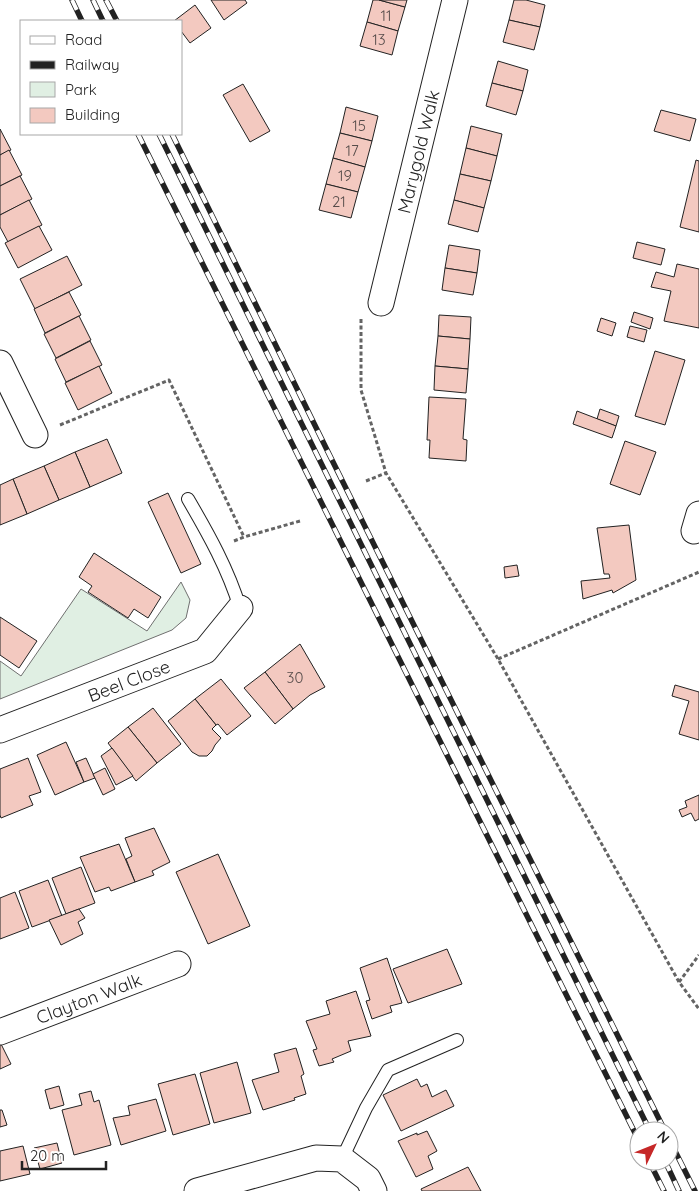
<svg xmlns="http://www.w3.org/2000/svg" width="699" height="1191" viewBox="0 0 699 1191" font-family="Quicksand,sans-serif">
<rect width="100%" height="100%" fill="#fff"/>
<path fill="#e0efe3" stroke="#6f6f6f" d="M 181,582 L 190,600 L 186,618 L 172,630 L 0,699 L 0,661 L 21,676 L 81,589 L 147,631 Z"/>
<g fill="#f3c9c0" stroke="#222">
<path d="M 211,0 L 245,0 L 247,3 L 224,20 Z"/>
<path d="M 373,0 L 379,0 L 405,7 L 398,31 L 367,22 Z"/>
<path d="M 379,0 L 407,0 L 405,7 Z"/>
<path d="M 514,0 L 526,0 L 545,5 L 540,27 L 509,20 Z"/>
<path d="M 195,5 L 211,28 L 190,43 L 181,31 L 181,21 L 174,21 Z"/>
<path d="M 509,20 L 540,27 L 534,50 L 503,42 Z"/>
<path d="M 367,22 L 398,31 L 392,55 L 360,46 Z"/>
<path d="M 498,61 L 528,70 L 523,91 L 492,83 Z"/>
<path d="M 492,83 L 523,91 L 516,115 L 486,106 Z"/>
<path d="M 243,84 L 270,131 L 250,142 L 223,95 Z"/>
<path d="M 346,107 L 378,116 L 372,141 L 340,133 Z"/>
<path d="M 661,110 L 696,119 L 690,141 L 654,131 Z"/>
<path d="M 471,126 L 502,134 L 497,156 L 466,148 Z"/>
<path d="M 0,129 L 11,150 L 0,155 Z"/>
<path d="M 340,133 L 372,141 L 365,167 L 333,158 Z"/>
<path d="M 466,148 L 497,156 L 491,181 L 460,174 Z"/>
<path d="M 9,150 L 22,175 L 0,186 L 0,155 Z"/>
<path d="M 333,158 L 365,167 L 358,192 L 326,184 Z"/>
<path d="M 696,160 L 699,161 L 699,232 L 680,227 Z"/>
<path d="M 460,174 L 491,181 L 484,208 L 454,200 Z"/>
<path d="M 20,176 L 32,199 L 0,215 L 0,186 Z"/>
<path d="M 326,184 L 358,192 L 351,218 L 319,210 Z"/>
<path d="M 29,200 L 42,225 L 8,242 L 0,227 L 0,215 Z"/>
<path d="M 454,200 L 484,208 L 478,232 L 448,224 Z"/>
<path d="M 39,226 L 52,250 L 18,268 L 5,243 Z"/>
<path d="M 637,242 L 665,249 L 661,265 L 633,258 Z"/>
<path d="M 449,245 L 480,250 L 477,273 L 445,268 Z"/>
<path d="M 67,256 L 82,285 L 35,309 L 20,279 Z"/>
<path d="M 677,264 L 699,269 L 699,328 L 664,321 L 671,291 L 651,287 L 656,272 L 674,277 Z"/>
<path d="M 445,268 L 477,273 L 473,295 L 442,290 Z"/>
<path d="M 69,292 L 81,315 L 45,333 L 34,309 Z"/>
<path d="M 634,312 L 653,318 L 650,329 L 631,322 Z"/>
<path d="M 439,315 L 471,317 L 470,339 L 438,336 Z"/>
<path d="M 79,316 L 91,340 L 56,358 L 44,334 Z"/>
<path d="M 601,318 L 616,323 L 612,336 L 597,331 Z"/>
<path d="M 630,326 L 647,330 L 644,342 L 627,337 Z"/>
<path d="M 438,336 L 470,339 L 468,369 L 435,366 Z"/>
<path d="M 90,341 L 102,365 L 66,382 L 55,359 Z"/>
<path d="M 655,351 L 685,360 L 665,425 L 635,416 Z"/>
<path d="M 99,366 L 112,393 L 78,410 L 65,383 Z"/>
<path d="M 435,366 L 468,369 L 466,393 L 434,390 Z"/>
<path d="M 429,397 L 466,399 L 463,439 L 467,440 L 466,461 L 429,458 L 430,440 L 427,440 Z"/>
<path d="M 600,409 L 619,416 L 616,426 L 597,419 Z"/>
<path d="M 577,411 L 616,426 L 612,438 L 573,424 Z"/>
<path d="M 107,439 L 122,473 L 90,487 L 75,452 Z"/>
<path d="M 625,441 L 656,452 L 640,495 L 610,484 Z"/>
<path d="M 75,452 L 90,487 L 59,500 L 44,466 Z"/>
<path d="M 44,466 L 59,500 L 27,514 L 13,479 Z"/>
<path d="M 13,479 L 27,514 L 0,525 L 0,485 Z"/>
<path d="M 168,493 L 201,564 L 181,573 L 148,502 Z"/>
<path d="M 629,525 L 636,580 L 613,593 L 612,590 L 583,599 L 581,581 L 610,578 L 609,574 L 604,574 L 597,528 Z"/>
<path d="M 94,553 L 161,597 L 148,618 L 134,609 L 128,618 L 88,592 L 92,586 L 79,577 Z"/>
<path d="M 517,565 L 519,576 L 505,578 L 504,567 Z"/>
<path d="M 0,617 L 37,641 L 19,668 L 0,655 Z"/>
<path d="M 300,644 L 325,687 L 310,695 L 293,709 L 265,672 Z"/>
<path d="M 265,672 L 293,709 L 275,724 L 244,688 Z"/>
<path d="M 221,679 L 251,716 L 227,735 L 218,724 L 216,725 L 195,699 Z"/>
<path d="M 675,685 L 699,692 L 699,740 L 679,734 L 689,701 L 672,696 Z"/>
<path d="M 195,699 L 216,725 L 212,729 L 221,738 L 215,745 L 212,751 L 207,756 L 199,756 L 192,752 L 168,721 Z"/>
<path d="M 153,708 L 181,744 L 157,763 L 128,727 Z"/>
<path d="M 128,727 L 157,763 L 136,781 L 108,743 Z"/>
<path d="M 66,742 L 84,782 L 55,795 L 37,755 Z"/>
<path d="M 112,748 L 133,776 L 116,785 L 101,756 Z"/>
<path d="M 28,758 L 41,792 L 29,796 L 33,805 L 1,818 L 0,815 L 0,769 Z"/>
<path d="M 86,758 L 95,778 L 84,782 L 76,762 Z"/>
<path d="M 105,768 L 115,789 L 103,795 L 93,774 Z"/>
<path d="M 699,795 L 699,819 L 695,821 L 691,813 L 682,817 L 679,810 L 687,807 L 685,801 Z"/>
<path d="M 154,828 L 170,862 L 152,871 L 154,875 L 135,882 L 126,859 L 132,856 L 125,838 Z"/>
<path d="M 119,844 L 135,882 L 111,891 L 109,887 L 95,892 L 80,857 Z"/>
<path d="M 218,854 L 250,926 L 208,944 L 176,872 Z"/>
<path d="M 81,867 L 95,903 L 66,914 L 52,878 Z"/>
<path d="M 48,880 L 62,916 L 32,927 L 19,891 Z"/>
<path d="M 15,892 L 29,928 L 0,939 L 0,898 Z"/>
<path d="M 79,909 L 85,918 L 78,922 L 83,934 L 61,945 L 49,920 Z"/>
<path d="M 447,949 L 462,984 L 408,1003 L 393,969 Z"/>
<path d="M 387,958 L 402,1003 L 390,1006 L 392,1012 L 372,1019 L 366,1001 L 370,1000 L 360,968 Z"/>
<path d="M 356,991 L 371,1036 L 348,1041 L 351,1051 L 332,1059 L 334,1062 L 319,1066 L 313,1050 L 317,1049 L 306,1021 L 330,1014 L 326,1001 Z"/>
<path d="M 1,1044 L 11,1064 L 0,1069 L 0,1045 Z"/>
<path d="M 296,1048 L 304,1074 L 301,1076 L 306,1094 L 294,1098 L 295,1100 L 263,1110 L 252,1080 L 279,1072 L 274,1054 Z"/>
<path d="M 237,1062 L 251,1113 L 214,1123 L 200,1073 Z"/>
<path d="M 195,1074 L 210,1124 L 173,1135 L 158,1084 Z"/>
<path d="M 417,1079 L 421,1087 L 427,1084 L 432,1097 L 446,1090 L 454,1106 L 401,1131 L 383,1095 Z"/>
<path d="M 59,1086 L 64,1105 L 50,1109 L 45,1090 Z"/>
<path d="M 91,1091 L 94,1102 L 99,1100 L 111,1145 L 74,1155 L 62,1110 L 82,1105 L 79,1094 Z"/>
<path d="M 156,1099 L 166,1131 L 121,1145 L 113,1118 L 130,1115 L 128,1106 Z"/>
<path d="M 0,1110 L 2,1110 L 7,1125 L 0,1127 Z"/>
<path d="M 427,1131 L 437,1151 L 428,1156 L 433,1169 L 416,1177 L 398,1141 L 417,1133 L 417,1135 Z"/>
<path d="M 57,1143 L 62,1163 L 40,1169 L 34,1148 Z"/>
<path d="M 23,1146 L 30,1174 L 0,1181 L 0,1151 Z"/>
<path d="M 468,1167 L 481,1191 L 422,1191 L 421,1189 Z"/>
</g>
<g fill="none" stroke-linecap="round" stroke-linejoin="round">
<defs>
<g id="lane">
<path d="M 188,499 C 209,535 228,569 240,608"/>
<path d="M 342,1159 L 366,1108 L 388,1070 L 457,1040"/>
</g>
<g id="street">
<path id="s1" d="M 381,303 L 455,0"/>
<path d="M 0,363 L 35,435"/>
<path d="M 694,531 L 699,514"/>
<path id="s2" d="M 0,730 L 205,651 L 240,608"/>
<path id="s3" d="M 0,1032 L 178,964"/>
<path d="M 197,1191 L 316,1158 L 342,1159 L 368,1179 L 374,1191"/>
</g>
</defs>
<use href="#lane" stroke="#222" stroke-width="14"/>
<use href="#street" stroke="#222" stroke-width="27"/>
<g stroke="#646464" stroke-width="3" stroke-dasharray="4 2.5" stroke-linecap="butt">
<path d="M 361,319 L 361,390 L 386,473 L 498,659 L 679,982 L 699,1009"/>
<path d="M 60,425 L 169,380 L 244,537"/>
<path d="M 366,481 L 386,473"/>
<path d="M 234,541 L 244,537 L 300,521"/>
<path d="M 498,659 L 699,572"/>
<path d="M 679,982 L 699,955"/>
</g>
<use href="#lane" stroke="#fff" stroke-width="12"/>
<use href="#street" stroke="#fff" stroke-width="25"/>
<defs>
<g id="rail">
<path d="M 72,0 L 82,21"/>
<path d="M 93,0 L 103,21"/>
<path d="M 106,0 L 117,21"/>
<path d="M 138,134 L 639,1141"/>
<path d="M 159,134 L 650,1131"/>
<path d="M 172,134 L 330,456 L 665,1131"/>
<path d="M 669,1139 L 695,1191"/>
<path d="M 649,1161 L 664,1191"/>
<path d="M 665,1161 L 679,1191"/>
</g>
</defs>
<use href="#rail" stroke="#222" stroke-width="5.5"/>
<use href="#rail" stroke="#fff" stroke-width="4" stroke-dasharray="11" stroke-linecap="butt"/>
</g>
<g text-anchor="middle" dominant-baseline="central" stroke-width="4" stroke-linejoin="round" paint-order="stroke">
<g font-size="15" fill="#564c4a">
<text x="386" y="15">11</text>
<text x="379" y="39">13</text>
<text x="359" y="125">15</text>
<text x="352" y="150">17</text>
<text x="345" y="175">19</text>
<text x="339" y="201">21</text>
<text x="295" y="677">30</text>
</g>
<g font-size="18" fill="#222" stroke="#fff">
<text stroke="none"><textPath href="#s1" startOffset="156">Marygold Walk</textPath></text>
<text stroke="none"><textPath href="#s2" startOffset="138">Beel Close</textPath></text>
<text stroke="none"><textPath href="#s3" startOffset="95">Clayton Walk</textPath></text>
</g>
</g>
<rect x="20" y="20" width="162" height="115" fill="#ffffff" stroke="#a7a7a7"/>
<rect x="30" y="36" width="25" height="8" fill="#ffffff" stroke="#a7a7a7"/>
<text x="65" y="45" font-size="15" fill="#222222">Road</text>
<rect x="30" y="61" width="25" height="8" fill="#222222" stroke="#a7a7a7"/>
<text x="65" y="70" font-size="15" fill="#222222">Railway</text>
<rect x="30" y="82" width="25" height="15" fill="#e0efe3" stroke="#a7a7a7"/>
<text x="65" y="95" font-size="15" fill="#222222">Park</text>
<rect x="30" y="108" width="25" height="15" fill="#f3c9c0" stroke="#a7a7a7"/>
<text x="65" y="120" font-size="15" fill="#222222">Building</text>
<g transform="translate(654 1146) rotate(47)"><circle r="24" fill="#ffffff" stroke="#a7a7a7"/>
<path d="M0-4L9 19L0 12L-9 19Z" fill="#c62828"/>
<text y="-8" font-size="14" font-weight="bold" text-anchor="middle" fill="#222222">N</text>
</g>
<path d="M22 1161v8h84v-8" fill="none" stroke="#222222" stroke-width="2.5"/>
<text x="30" y="1161" font-size="15" fill="#222222" stroke="#ffffff" stroke-width="4" paint-order="stroke">20 m</text>
</svg>
